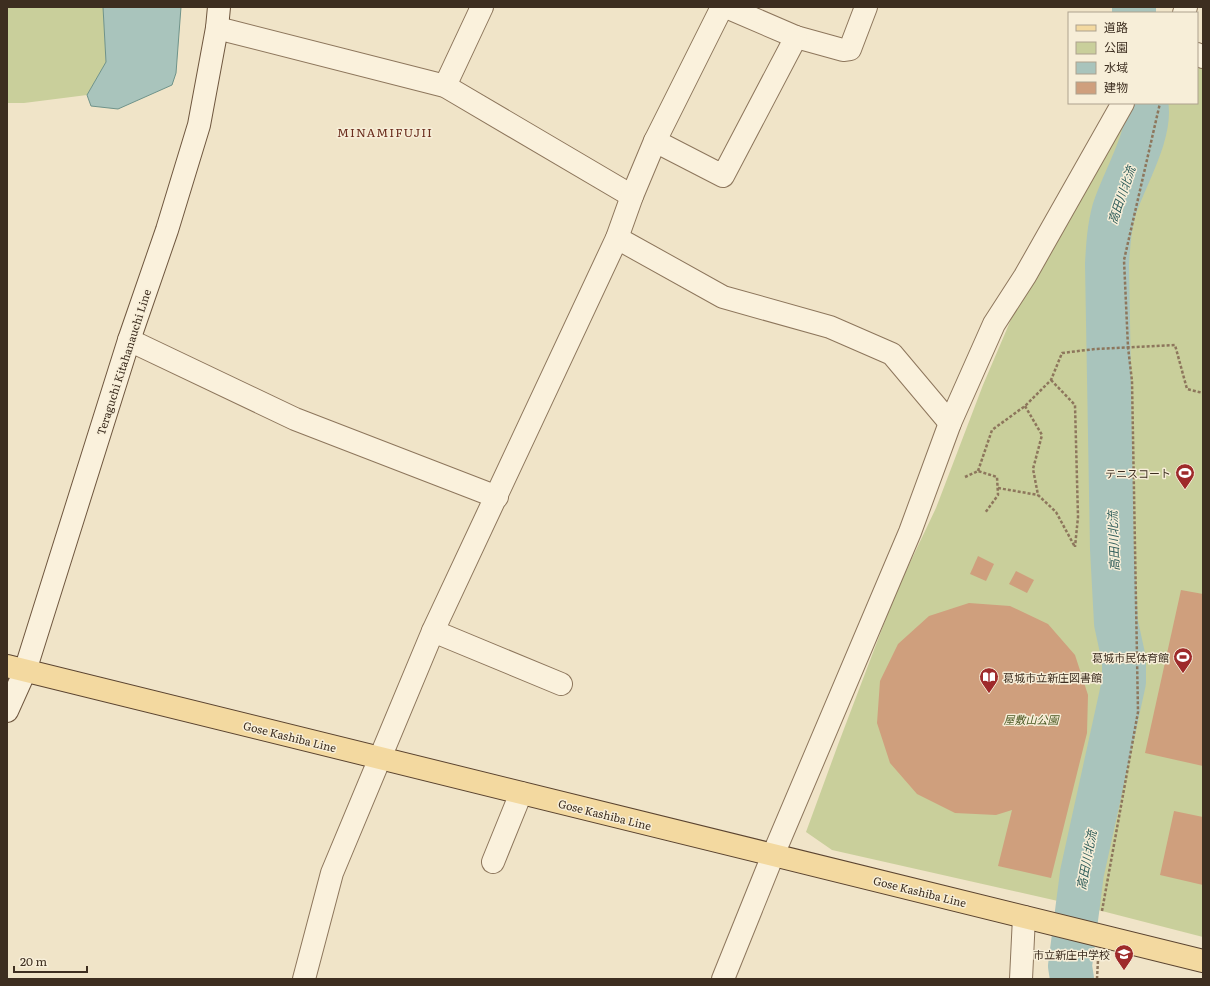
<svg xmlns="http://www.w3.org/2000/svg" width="1210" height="986" viewBox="0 0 1210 986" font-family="Literata,'Noto Sans JP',serif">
<rect width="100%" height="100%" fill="#f0e4c8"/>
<g fill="#c9cf9b">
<path d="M 7,7 L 103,7 L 106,62 L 87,95 L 24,103 L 7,103 Z"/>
<path d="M 1197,66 L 1203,67 L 1203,937 L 1102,911 L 832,850 L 806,832 L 839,742 L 896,592 L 936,508 L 983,385 L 1015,310 L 1129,103 L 1197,103 Z"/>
</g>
<path fill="#a9c4bc" stroke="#6f938a" d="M 103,7 L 181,7 L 176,73 L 172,85 L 118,109 L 91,106 L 87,95 L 106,62 Z"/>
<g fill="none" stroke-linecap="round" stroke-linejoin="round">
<g stroke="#a9c4bc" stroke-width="44">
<path d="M 1134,13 L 1134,7"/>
<path d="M 1072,979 L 1070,966 L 1082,873 L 1124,682 L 1124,660 L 1116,623 L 1112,549 L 1107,264 C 1108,246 1109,228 1114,210 C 1123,181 1153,132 1146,103"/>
</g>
</g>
<g fill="#cf9f7d">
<path d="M 978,556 L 994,564 L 986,581 L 970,574 Z"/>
<path d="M 1016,571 L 1034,580 L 1027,593 L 1009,584 Z"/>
<path d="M 1181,590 L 1203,594 L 1203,766 L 1145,753 Z"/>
<path d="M 969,603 L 1010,606 L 1048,624 L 1075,655 L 1088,695 L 1087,733 L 1051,878 L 998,866 L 1012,810 L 996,815 L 955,813 L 917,794 L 890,763 L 877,723 L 880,681 L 898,644 L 929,616 Z"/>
<path d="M 1174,811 L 1203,817 L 1203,885 L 1160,875 Z"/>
</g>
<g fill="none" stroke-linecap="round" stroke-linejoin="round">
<defs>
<g id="minor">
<path d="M 726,7 L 796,37 L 843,50 L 850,49 L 866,7"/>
<path d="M 1184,13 L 1186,7"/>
<path d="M 217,28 L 445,86 L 632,196"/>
<path d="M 1197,54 L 1203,57"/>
<path d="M 445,86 L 482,7"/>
<path d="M 655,141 L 723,176 L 796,37"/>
<path d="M 617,238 L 723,297 L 830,327 L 892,354 L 950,423"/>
<path d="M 129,340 L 295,419 L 497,497"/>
<path d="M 433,631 L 561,684"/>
<path d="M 773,855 L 910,532 L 950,423 L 994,324 L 1025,276 L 1123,103"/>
<path d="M 493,862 L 521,793"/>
<path d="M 304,979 L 332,873 L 433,631 L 617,238 L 632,196 L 655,141 L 722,7"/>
<path d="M 1021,979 L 1024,917"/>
</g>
<path id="tertiary" d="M 723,979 L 773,855"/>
<path id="secondary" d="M 7,711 L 25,671 L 129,340 L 167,230 L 199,125 L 217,28 L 219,7"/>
<path id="primary" d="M 7,666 L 1203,961"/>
</defs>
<use href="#minor" stroke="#8d765c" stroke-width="24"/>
<use href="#tertiary" stroke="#8d765c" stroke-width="24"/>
<use href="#secondary" stroke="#6f573f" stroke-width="24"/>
<use href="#primary" stroke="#5b4430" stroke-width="24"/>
<g stroke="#8d765c" stroke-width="2.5" stroke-dasharray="3 2" stroke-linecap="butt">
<path d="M 1051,380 L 1075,405 L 1078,517 L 1075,547"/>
<path d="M 1025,406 L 1042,435 L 1033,469 L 1038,495 L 1056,512 L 1075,547"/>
<path d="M 978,471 L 992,430 L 1025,406 L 1051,380 L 1062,353 L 1095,349 L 1175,345 L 1187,389 L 1203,393"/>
<path d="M 965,477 L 978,471 L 997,477 L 998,495 L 985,513"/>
<path d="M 998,488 L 1038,495"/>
<path d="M 1102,911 L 1138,712 L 1132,381 L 1128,347 L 1124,260 L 1160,103"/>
<path d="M 1097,979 L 1098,960"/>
</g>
<use href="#minor" stroke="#faf1dc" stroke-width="22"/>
<use href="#tertiary" stroke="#faf1dc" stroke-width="22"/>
<use href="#secondary" stroke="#faf1dc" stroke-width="22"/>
<use href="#primary" stroke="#f3d9a0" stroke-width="22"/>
</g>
<defs>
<symbol id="stadium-pin" viewBox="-11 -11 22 30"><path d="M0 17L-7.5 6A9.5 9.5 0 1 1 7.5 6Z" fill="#9e2a2b" stroke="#f7eed8"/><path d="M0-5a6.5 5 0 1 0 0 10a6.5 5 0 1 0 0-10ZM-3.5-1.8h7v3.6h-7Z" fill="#fff"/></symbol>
<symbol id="library-pin" viewBox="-11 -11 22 30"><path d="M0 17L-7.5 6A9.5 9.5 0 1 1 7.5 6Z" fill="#9e2a2b" stroke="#f7eed8"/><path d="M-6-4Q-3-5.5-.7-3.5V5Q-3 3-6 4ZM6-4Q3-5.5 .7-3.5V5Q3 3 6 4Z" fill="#fff"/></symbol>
<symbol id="school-pin" viewBox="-11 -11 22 30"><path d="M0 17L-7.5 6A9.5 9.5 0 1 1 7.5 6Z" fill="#9e2a2b" stroke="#f7eed8"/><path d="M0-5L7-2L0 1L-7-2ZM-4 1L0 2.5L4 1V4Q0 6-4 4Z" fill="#fff"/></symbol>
</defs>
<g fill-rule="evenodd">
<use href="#stadium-pin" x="1174" y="462" width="22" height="30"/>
<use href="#stadium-pin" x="1172" y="646" width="22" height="30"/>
<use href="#library-pin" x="978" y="666" width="22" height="30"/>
<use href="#school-pin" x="1113" y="943" width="22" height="30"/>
</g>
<g text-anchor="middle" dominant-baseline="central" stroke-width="3" stroke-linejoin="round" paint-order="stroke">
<g font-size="11" fill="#3d2e20" stroke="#f7eed8">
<text transform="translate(123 362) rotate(-72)">Teraguchi Kitahanauchi Line</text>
<text transform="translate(290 736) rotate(14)">Gose Kashiba Line</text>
<text transform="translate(605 814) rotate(14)">Gose Kashiba Line</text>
<text transform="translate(920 891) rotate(14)">Gose Kashiba Line</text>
</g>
<g font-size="11" fill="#3d2e20" stroke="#f7eed8" text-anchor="end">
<text x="1171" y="473">テニスコート</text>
<text x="1169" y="657">葛城市民体育館</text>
<text x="1003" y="677" text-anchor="start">葛城市立新庄図書館</text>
<text x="1110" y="954">市立新庄中学校</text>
</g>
<g font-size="11" font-style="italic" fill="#4d5a26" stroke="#f7eed8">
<text x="1031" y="719">屋敷山公園</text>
</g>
<g font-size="12" letter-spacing="1" fill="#6b2e1e" stroke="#f7eed8">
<text x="385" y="132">MINAMIFUJII</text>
</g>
<g font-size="12" font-style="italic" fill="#2f5d5a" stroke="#f7eed8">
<text transform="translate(1121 195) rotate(-71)">高田川北流</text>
<text transform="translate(1113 541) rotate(-92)">高田川北流</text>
<text transform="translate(1086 860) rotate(-79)">高田川北流</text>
</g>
</g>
<rect width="1210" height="986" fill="none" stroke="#3d2e20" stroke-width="16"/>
<rect x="1068" y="12" width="130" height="92" fill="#f7eed8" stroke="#ada18e"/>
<rect x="1076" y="25" width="20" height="6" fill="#f3d9a0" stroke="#ada18e"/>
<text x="1104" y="32" font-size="12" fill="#3d2e20">道路</text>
<rect x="1076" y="42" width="20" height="12" fill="#c9cf9b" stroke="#ada18e"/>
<text x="1104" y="52" font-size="12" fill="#3d2e20">公園</text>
<rect x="1076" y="62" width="20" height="12" fill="#a9c4bc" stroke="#ada18e"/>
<text x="1104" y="72" font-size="12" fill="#3d2e20">水域</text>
<rect x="1076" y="82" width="20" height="12" fill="#cf9f7d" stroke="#ada18e"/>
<text x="1104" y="92" font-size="12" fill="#3d2e20">建物</text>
<path d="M14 966v6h73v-6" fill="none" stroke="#3d2e20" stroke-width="2"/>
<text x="20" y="966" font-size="12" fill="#3d2e20" stroke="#f7eed8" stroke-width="3" paint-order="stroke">20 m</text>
</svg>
